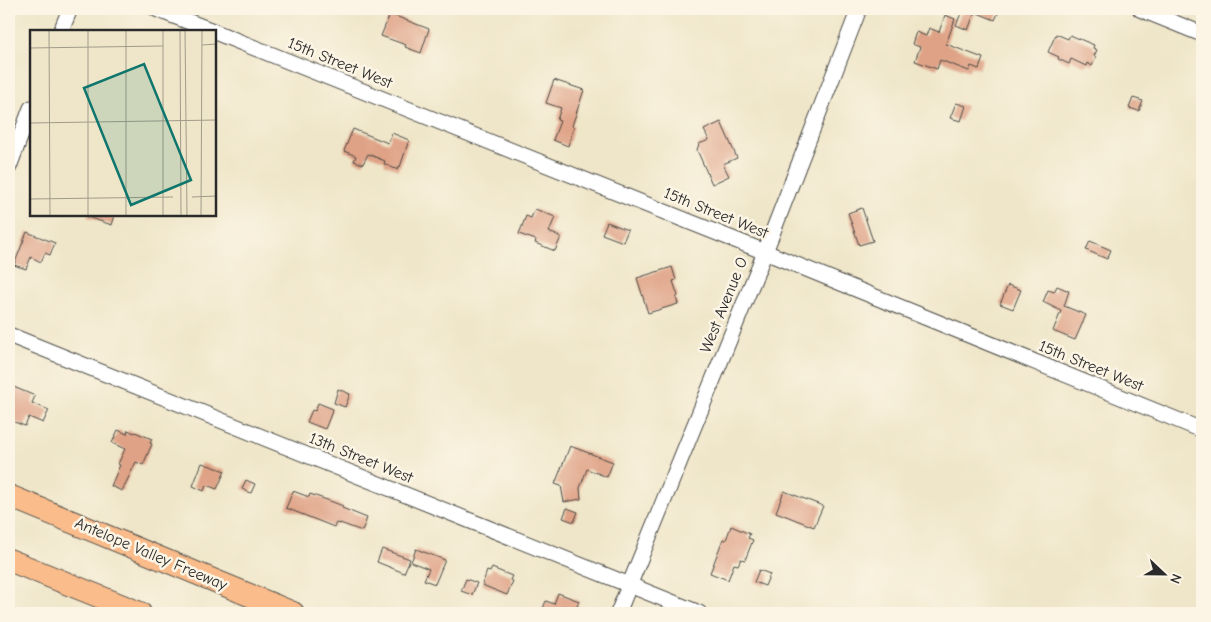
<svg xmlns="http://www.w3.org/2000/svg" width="1211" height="622" viewBox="0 0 1211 622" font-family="'Comic Neue',sans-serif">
<rect width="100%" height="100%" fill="#fcf5e5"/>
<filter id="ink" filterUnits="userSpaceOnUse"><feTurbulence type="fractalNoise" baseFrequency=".02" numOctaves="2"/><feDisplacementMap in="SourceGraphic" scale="10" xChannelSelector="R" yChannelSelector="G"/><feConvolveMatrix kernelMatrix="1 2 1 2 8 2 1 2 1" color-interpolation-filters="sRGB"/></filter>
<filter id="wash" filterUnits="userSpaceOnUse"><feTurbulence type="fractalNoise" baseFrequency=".0096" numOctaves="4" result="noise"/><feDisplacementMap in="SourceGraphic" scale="20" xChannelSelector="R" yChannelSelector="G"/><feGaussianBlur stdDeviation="1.12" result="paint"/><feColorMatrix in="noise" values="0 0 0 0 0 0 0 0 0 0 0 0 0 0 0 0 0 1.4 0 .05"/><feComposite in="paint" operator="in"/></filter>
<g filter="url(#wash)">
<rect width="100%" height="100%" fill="#efe6c9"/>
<g id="blocks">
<g fill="#dfa286">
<path d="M 963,9 L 1000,9 L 995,20 L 975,12 L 968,30 L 956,25 Z"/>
<path d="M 390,14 L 429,29 L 421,53 L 405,47 L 406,45 L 381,36 Z"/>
<path d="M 945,15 L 955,19 L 946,44 L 983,58 L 979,69 L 971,66 L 969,71 L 940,60 L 937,69 L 915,61 L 920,47 L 912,44 L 916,32 L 926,36 L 929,28 L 939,32 Z"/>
<path d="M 1056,34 L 1068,39 L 1070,35 L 1094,45 L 1093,48 L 1097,50 L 1094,56 L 1096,57 L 1092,66 L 1087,63 L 1086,66 L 1071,59 L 1069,64 L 1058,59 L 1059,57 L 1048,52 Z"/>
<path d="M 554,80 L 584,90 L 572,126 L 574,127 L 568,146 L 553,140 L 560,121 L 557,120 L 561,108 L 546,103 Z"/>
<path d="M 1133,98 L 1143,101 L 1139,111 L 1129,108 Z"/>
<path d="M 956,103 L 966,106 L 961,121 L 950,118 Z"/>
<path d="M 721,122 L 737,158 L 723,164 L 729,176 L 712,184 L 697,150 L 699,144 L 709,140 L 704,130 Z"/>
<path d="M 353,129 L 388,143 L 392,133 L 409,140 L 400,167 L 399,166 L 398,170 L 384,164 L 385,161 L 368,154 L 363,164 L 354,161 L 356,156 L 344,151 Z"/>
<path d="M 862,208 L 873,241 L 859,245 L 848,213 Z"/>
<path d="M 535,209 L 555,217 L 549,232 L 561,237 L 555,251 L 535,243 L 536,240 L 519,234 L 526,216 L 531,218 Z"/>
<path d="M 87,215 L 115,215 L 112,225 L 87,217 Z"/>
<path d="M 607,222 L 628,230 L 623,242 L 602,234 Z"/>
<path d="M 27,232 L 55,243 L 50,255 L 45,253 L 41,262 L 31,257 L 26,269 L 14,265 Z"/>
<path d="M 1090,241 L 1111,250 L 1107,259 L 1086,250 Z"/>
<path d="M 672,267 L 676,280 L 673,281 L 678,296 L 676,298 L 678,304 L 648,313 L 637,278 Z"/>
<path d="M 1008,285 L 1021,290 L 1013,309 L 1000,304 Z"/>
<path d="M 1057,286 L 1069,291 L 1064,306 L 1086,315 L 1075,340 L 1053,331 L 1061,311 L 1043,302 L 1048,290 L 1054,292 Z"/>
<path d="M 9,385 L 35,396 L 32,403 L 49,410 L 43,423 L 29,417 L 25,426 L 9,420 Z"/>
<path d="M 338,389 L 350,394 L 345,407 L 334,403 Z"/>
<path d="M 318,403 L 333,409 L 325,429 L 307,422 L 312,410 L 315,411 Z"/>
<path d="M 118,430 L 127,434 L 128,430 L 134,433 L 135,432 L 152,439 L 150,443 L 152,444 L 143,465 L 136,462 L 122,491 L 111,486 L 120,465 L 118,464 L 125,449 L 112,443 Z"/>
<path d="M 570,446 L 613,462 L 607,477 L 587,469 L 580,488 L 581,499 L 564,502 L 561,486 L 555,484 Z"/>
<path d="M 202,463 L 225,471 L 217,489 L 206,485 L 204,491 L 193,486 Z"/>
<path d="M 246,480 L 255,484 L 251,493 L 242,489 Z"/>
<path d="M 293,491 L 309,497 L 310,494 L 330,501 L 343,506 L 342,508 L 367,518 L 362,531 L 340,523 L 340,524 L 336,523 L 334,527 L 286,508 Z"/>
<path d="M 784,491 L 823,506 L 814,527 L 776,512 Z"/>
<path d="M 567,508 L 578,512 L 574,522 L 563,518 Z"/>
<path d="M 731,526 L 750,534 L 748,538 L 753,540 L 745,560 L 741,559 L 738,565 L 734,564 L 728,580 L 710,573 L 723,539 L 726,540 Z"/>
<path d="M 382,549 L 410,559 L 404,573 L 377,562 Z"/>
<path d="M 416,549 L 445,560 L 435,584 L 424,580 L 429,569 L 411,562 Z"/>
<path d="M 492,568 L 512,576 L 510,580 L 513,581 L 507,595 L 482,585 L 487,571 L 490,572 Z"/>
<path d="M 759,570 L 770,574 L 765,586 L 754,582 Z"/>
<path d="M 466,579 L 477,583 L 472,595 L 461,591 Z"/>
<path d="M 558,593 L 579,601 L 575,612 L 576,613 L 541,613 L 546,601 L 554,604 Z"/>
</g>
</g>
</g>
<g filter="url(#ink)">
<use href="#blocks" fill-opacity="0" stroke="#484743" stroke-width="1"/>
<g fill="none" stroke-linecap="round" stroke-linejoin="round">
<defs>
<g id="minor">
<path d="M 156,9 L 213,31"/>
<path d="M 1140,9 L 1202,34"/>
<path d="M 61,31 L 70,9"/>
<path d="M 215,32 L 765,252 L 1202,430"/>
<path d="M 9,167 L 31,108"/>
<path d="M 9,335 L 699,613"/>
<path d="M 618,613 L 765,252 L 859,9"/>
</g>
<g id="highway">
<path d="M 9,496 L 293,613"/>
<path d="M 9,560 L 140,613"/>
</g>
</defs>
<use href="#minor" stroke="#484743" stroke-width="17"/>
<use href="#highway" stroke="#484743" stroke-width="24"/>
<use href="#minor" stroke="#fff" stroke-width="15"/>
<use href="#highway" stroke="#fabc8b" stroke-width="22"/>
</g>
</g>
<g text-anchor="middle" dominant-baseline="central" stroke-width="5" stroke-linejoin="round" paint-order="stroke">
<g font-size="16" fill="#2b2b2b" stroke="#fcf5e5">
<text transform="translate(340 63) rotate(22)">15th Street West</text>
<text transform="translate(716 213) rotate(22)">15th Street West</text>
<text transform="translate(724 305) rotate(-68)">West Avenue O</text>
<text transform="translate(1091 366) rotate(22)">15th Street West</text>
<text transform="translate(361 458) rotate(22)">13th Street West</text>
<text transform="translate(151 554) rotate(23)">Antelope Valley Freeway</text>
</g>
</g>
<g transform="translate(30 30)">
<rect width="186" height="186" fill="#efe6c9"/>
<path fill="none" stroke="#a19b8a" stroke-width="1" d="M 19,0 L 20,186M 58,0 L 58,186M 150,0 L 151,186M 155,0 L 157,186M 172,15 L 187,14M 0,18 L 133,16M 0,93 L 187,90M 162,167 L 187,166M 0,169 L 143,167M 96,186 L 96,0M 133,186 L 133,0M 171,186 L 172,0"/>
<path fill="#0f766e" fill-opacity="0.15" stroke="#0f766e" stroke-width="2.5" d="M 114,34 L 161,150 L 101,175 L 54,58 Z"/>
<rect width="186" height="186" fill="none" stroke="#2b2b2b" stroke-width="2.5"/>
</g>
<rect width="1211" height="622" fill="none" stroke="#fcf5e5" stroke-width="30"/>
<g transform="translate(1164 574) rotate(112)" stroke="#fcf5e5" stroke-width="4" paint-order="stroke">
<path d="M0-4L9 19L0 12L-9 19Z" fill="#2b2b2b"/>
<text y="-8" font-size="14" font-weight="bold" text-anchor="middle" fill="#2b2b2b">N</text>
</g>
</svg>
